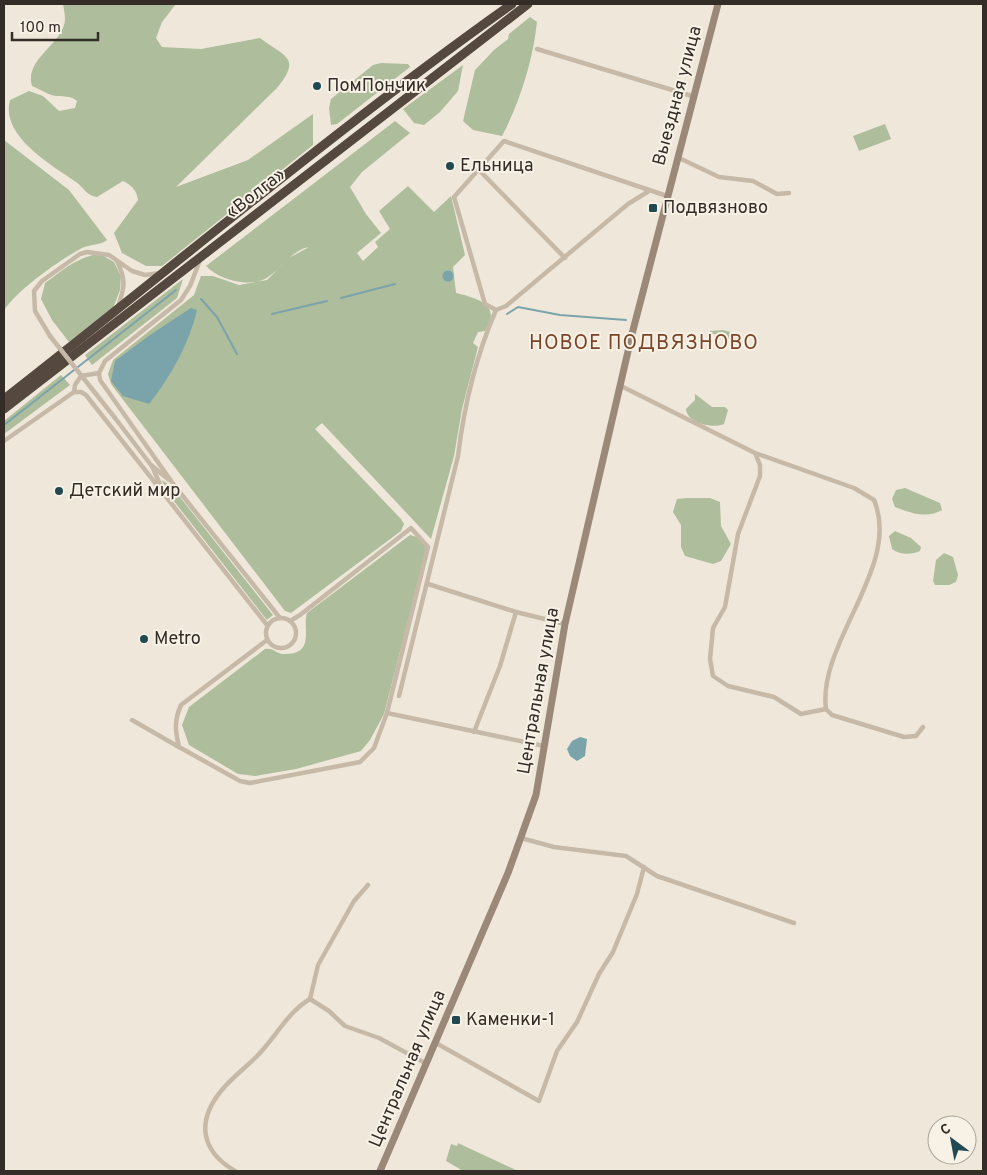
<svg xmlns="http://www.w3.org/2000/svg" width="987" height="1175" viewBox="0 0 987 1175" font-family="Overpass,sans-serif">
<rect width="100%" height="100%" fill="#efe8da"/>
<g fill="#aebd9b">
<path d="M 63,4 L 176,4 L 162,22 L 156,38 L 162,47 L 201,49 L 260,38 C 285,57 302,57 277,88 L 176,187 L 248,160 L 313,114 L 313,145 L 162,266 L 146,266 L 122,253 L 114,233 L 138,200 C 137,190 131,185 123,181 L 97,197 C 87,196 84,188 76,182 C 52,165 0,136 10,100 L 29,91 L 43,96 L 59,111 L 75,108 L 77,101 C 69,95 65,97 56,96 C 48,95 40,89 32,86 C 24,59 63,44 65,20 C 65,15 64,9 63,4 Z"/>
<path d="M 530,17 L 537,22 C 533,60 520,102 502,136 L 473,130 L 463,121 L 475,70 L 494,50 L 508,39 L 509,34 Z"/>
<path d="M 381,63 L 408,64 L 410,67 L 337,124 L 331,125 L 329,108 L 331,99 L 373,65 Z"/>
<path d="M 463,65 L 458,91 L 440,112 L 424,125 L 414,123 L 403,109 Z"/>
<path d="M 395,121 L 410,133 L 362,172 L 350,187 L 366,214 L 381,233 L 357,253 L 363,261 L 378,247 L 375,242 L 390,229 L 379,211 L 408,186 L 434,212 L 451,196 L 465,255 L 453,267 L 456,293 C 467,296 491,300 491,316 C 490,321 487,327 485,331 L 478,332 L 473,343 L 478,347 L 462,409 L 454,456 L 431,539 L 322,423 L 315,429 L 401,519 L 404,524 L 401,531 L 291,613 L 285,611 L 111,384 L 108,374 L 113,360 L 194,295 L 201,276 L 213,276 L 239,285 L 267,280 L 289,258 L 309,247 C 292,250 282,268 268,277 C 251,289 219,280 206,266 Z"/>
<path d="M 885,124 L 891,139 L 859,151 L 853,136 Z"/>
<path d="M 4,140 L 69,190 L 107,240 C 99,246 90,244 82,248 C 61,259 14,292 4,311 Z"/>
<path d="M 100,254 L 114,262 L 121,276 L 120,290 L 113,308 L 69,342 L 52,320 L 41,299 L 45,283 C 62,271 78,256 100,254 Z"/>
<path d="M 183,279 L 177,298 L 92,365 L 85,355 Z"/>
<path d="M 723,330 L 738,334 L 742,340 L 740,342 L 710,333 L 710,331 Z"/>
<path d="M 61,375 L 70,385 L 4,434 L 4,421 Z"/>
<path d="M 695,394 L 712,407 L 725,407 L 728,410 L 724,424 C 713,429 687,423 686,409 L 695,400 Z"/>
<path d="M 162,480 L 172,487 L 273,615 L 267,620 L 166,491 Z"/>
<path d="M 905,488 L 940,503 L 942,510 C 927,519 910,513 895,507 L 892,499 L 896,490 Z"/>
<path d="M 687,498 L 710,498 L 720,502 L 721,526 L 731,544 L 721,561 L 713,564 L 685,556 L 681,547 L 681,525 L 673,512 L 677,499 Z"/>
<path d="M 895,531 L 911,538 L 921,547 L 920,551 C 911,555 900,555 892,549 L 889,536 Z"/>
<path d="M 410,535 L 417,537 L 426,546 L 425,554 L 384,714 L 370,740 L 361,751 L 296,769 L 255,776 L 238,774 L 189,745 L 182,725 L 189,707 L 265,649 C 273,647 277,654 284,654 C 316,655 302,628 307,613 Z"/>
<path d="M 944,553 L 953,557 L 958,575 L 956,582 L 949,585 L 935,585 L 933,581 L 936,560 Z"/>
<path d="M 458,1143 L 460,1144 L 518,1171 L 460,1171 L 460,1169 L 446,1161 L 451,1144 L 457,1146 Z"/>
</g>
<g fill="#7ba3aa">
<circle cx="448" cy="276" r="5.5"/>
<path d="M 191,308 L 197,310 C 189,344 171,376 149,404 L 123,396 L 111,381 L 115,361 L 150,335 Z"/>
<path d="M 580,737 L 587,739 L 585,756 L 577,761 L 570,756 L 567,749 L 572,741 Z"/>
</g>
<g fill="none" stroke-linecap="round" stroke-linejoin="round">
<g stroke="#7ba3aa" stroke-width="2">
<path d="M 341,298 L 395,284"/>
<path d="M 201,299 L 217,317 L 237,354"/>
<path d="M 272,314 L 327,301"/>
<path d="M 507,314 L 518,307 L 560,315 L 626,320"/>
<path d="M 4,425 L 176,290"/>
</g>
<g stroke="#c6b9a7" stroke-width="4.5">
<path d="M 537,49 L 692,96"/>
<path d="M 677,157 L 719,177 L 753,181 L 777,194 L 789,193"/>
<path d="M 479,170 L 565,258"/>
<path d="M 649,191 L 628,204 L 506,306 L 496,310 L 485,304 L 454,197 L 504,141 L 667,196"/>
<path d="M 200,260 L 190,286 L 181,300 L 105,361 L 99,373 L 100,380 L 174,485 L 280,618"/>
<path d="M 117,261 C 126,279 125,287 118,306"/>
<path d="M 50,336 L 35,311 L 34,291 L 42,281 L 80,254 L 87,252 L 109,255 L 132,271 L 145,275 L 161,273"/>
<path d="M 621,386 L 755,453 L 854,488 L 874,500 C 902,566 817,643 826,709 L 832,715 L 904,737 L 916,736 L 923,727"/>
<path d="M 74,392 L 75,385 L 81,376 L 99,373"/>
<path d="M 115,418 L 151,465 L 168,479"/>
<path d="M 4,441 L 74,392 L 81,392 L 86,395 L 267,625"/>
<path d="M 755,453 L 760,465 L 760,476 L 738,534 L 725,607 L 713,628 L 710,659 L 713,676 L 728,686 L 774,697 L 801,714 L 826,709"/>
<path d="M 152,466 L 162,489"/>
<path d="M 428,584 L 516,612 L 565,624"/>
<circle cx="281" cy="633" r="15"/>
<path d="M 290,621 L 300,615 L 411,528 L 428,547 L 387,713"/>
<path d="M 399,696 L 458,456 C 464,406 476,356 496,310"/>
<path d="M 132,720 L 179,747 C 175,730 174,721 181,705 L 267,640"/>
<path d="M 474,732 L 500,666 L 516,612"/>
<path d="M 179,747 L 240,781 L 250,783 L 360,762 L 374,748 L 387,713 L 544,746"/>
<path d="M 521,838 L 554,847 L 626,856 L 657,876 L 794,923"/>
<path d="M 368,885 L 354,901 L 318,965 L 310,999 L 329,1011 L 345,1026 L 379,1038 L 427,1064"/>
<path d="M 436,1043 L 539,1101 L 557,1051 L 577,1022 L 599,974 L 613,952 L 637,894 L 644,867"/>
<path d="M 235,1171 C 201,1151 196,1122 221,1091 C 232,1077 248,1066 260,1053 C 277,1035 288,1012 310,999"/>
</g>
<path stroke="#9a8879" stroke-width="7" d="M 380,1171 L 508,873 L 536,795 L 565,624 L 632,334 L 718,4"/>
<g stroke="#54483f" stroke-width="9">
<path d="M 4,399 C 173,267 337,128 512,4"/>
<path d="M 4,409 L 528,4"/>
</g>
<path stroke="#c6b9a7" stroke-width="4.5" d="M 50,336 L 115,418"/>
</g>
<g fill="#204951" stroke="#f7f1e6" stroke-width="2">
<circle cx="317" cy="86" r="5"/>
<circle cx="450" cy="166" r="5"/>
<rect x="648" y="203" width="10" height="10" rx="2.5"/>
<circle cx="59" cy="491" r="5"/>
<circle cx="144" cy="639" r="5"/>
<rect x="451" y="1015" width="10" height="10" rx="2.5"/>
</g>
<g text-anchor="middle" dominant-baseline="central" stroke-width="4" stroke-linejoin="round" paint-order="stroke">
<g font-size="18" fill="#332c27" stroke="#f7f1e6" text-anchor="start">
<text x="327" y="86">ПомПончик</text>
<text x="460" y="166">Ельница</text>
<text x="663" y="208">Подвязново</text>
<text x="69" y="491">Детский мир</text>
<text x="154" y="639">Metro</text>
<text x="466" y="1020">Каменки-1</text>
</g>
<g font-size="18" fill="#332c27" stroke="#f7f1e6">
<text transform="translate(678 96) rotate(-75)">Выездная улица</text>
<text transform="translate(256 194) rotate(-38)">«Волга»</text>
<text transform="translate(539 691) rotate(-80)">Центральная улица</text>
<text transform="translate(408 1069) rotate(-67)">Центральная улица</text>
</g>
<g font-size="20" letter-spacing="1" fill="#7c4426" stroke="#f7f1e6">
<text x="644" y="344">НОВОЕ ПОДВЯЗНОВО</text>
</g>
</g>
<rect width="987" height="1175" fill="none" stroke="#332c27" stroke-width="10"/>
<g transform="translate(952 1140) rotate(328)"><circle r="24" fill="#f7f1e6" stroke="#a9a29a"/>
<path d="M0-4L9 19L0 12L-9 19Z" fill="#204951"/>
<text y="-8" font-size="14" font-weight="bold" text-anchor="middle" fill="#332c27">С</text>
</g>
<path d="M12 32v8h86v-8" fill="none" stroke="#332c27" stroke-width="2.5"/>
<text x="20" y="32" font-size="15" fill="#332c27" stroke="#f7f1e6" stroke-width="4" paint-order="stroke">100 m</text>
</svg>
